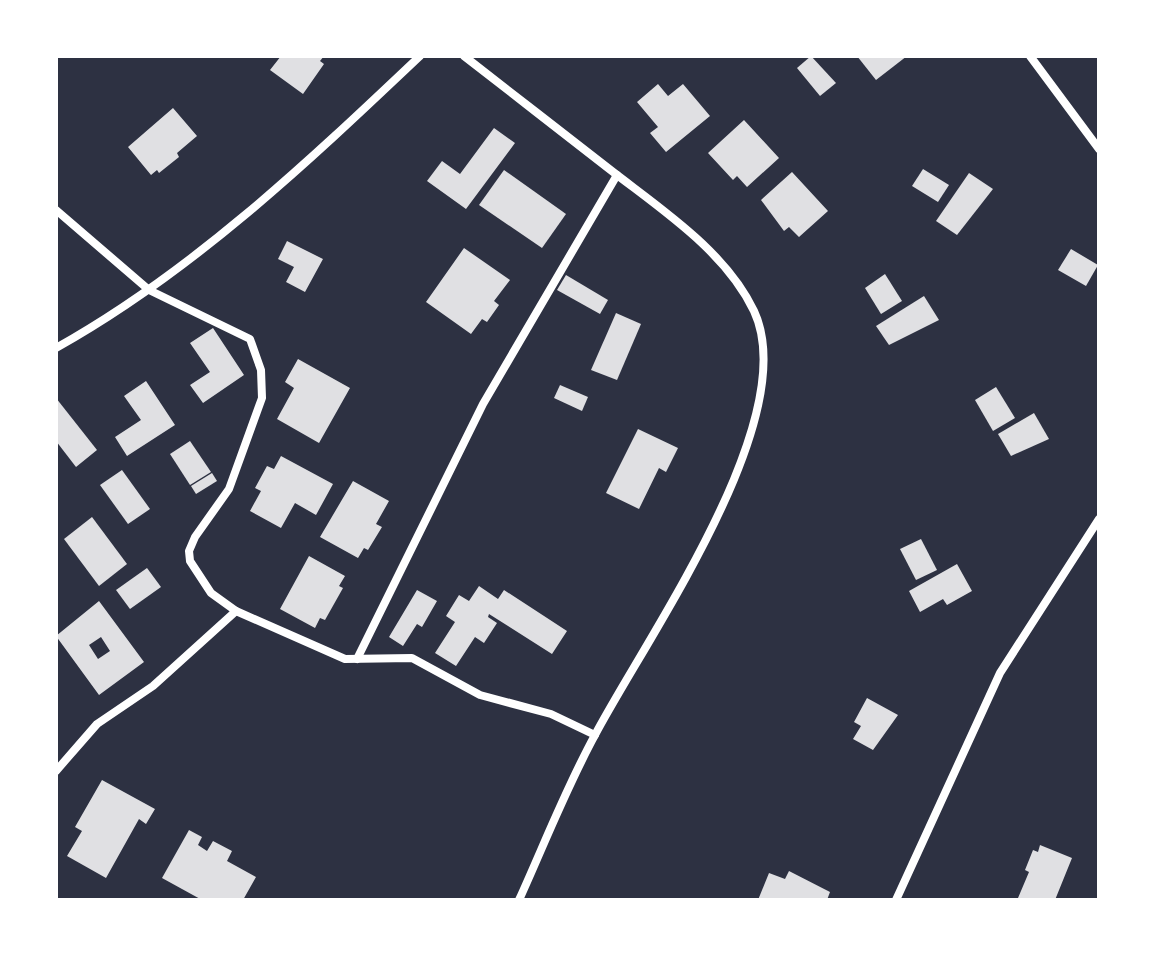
<svg xmlns="http://www.w3.org/2000/svg" width="1155" height="956" viewBox="0 0 1155 956" font-family="'PT Sans Narrow',sans-serif">
<rect width="100%" height="100%" fill="#2d3142"/>
<g fill="#e0e0e3" fill-rule="evenodd">
<path d="M 281,56 L 324,56 L 320,61 L 324,64 L 303,94 L 270,70 Z"/>
<path d="M 811,56 L 836,83 L 820,96 L 797,68 Z"/>
<path d="M 857,56 L 907,56 L 876,80 Z"/>
<path d="M 658,84 L 668,96 L 683,84 L 710,116 L 666,152 L 650,133 L 658,127 L 637,102 Z"/>
<path d="M 173,108 L 197,136 L 177,153 L 179,157 L 159,173 L 157,170 L 151,175 L 128,147 Z"/>
<path d="M 744,120 L 779,158 L 747,187 L 737,176 L 733,180 L 708,153 Z"/>
<path d="M 494,128 L 515,143 L 466,209 L 427,181 L 442,161 L 460,174 Z"/>
<path d="M 923,169 L 949,185 L 938,202 L 912,186 Z"/>
<path d="M 504,170 L 566,214 L 542,248 L 479,205 Z"/>
<path d="M 792,172 L 828,211 L 799,237 L 789,227 L 784,231 L 761,200 Z"/>
<path d="M 969,173 L 993,189 L 957,235 L 936,221 Z"/>
<path d="M 287,241 L 323,259 L 305,292 L 286,282 L 294,267 L 278,259 Z"/>
<path d="M 464,248 L 510,280 L 494,301 L 499,305 L 487,322 L 482,319 L 471,334 L 426,302 Z"/>
<path d="M 1071,249 L 1098,265 L 1086,286 L 1058,270 Z"/>
<path d="M 885,274 L 902,301 L 881,314 L 865,288 Z"/>
<path d="M 566,275 L 608,300 L 600,314 L 557,290 Z"/>
<path d="M 924,296 L 939,320 L 889,345 L 876,326 Z"/>
<path d="M 616,313 L 641,324 L 617,380 L 591,370 Z"/>
<path d="M 213,328 L 244,375 L 203,403 L 190,385 L 210,372 L 190,343 Z"/>
<path d="M 298,359 L 350,388 L 319,443 L 277,419 L 294,388 L 285,382 Z"/>
<path d="M 146,381 L 175,425 L 127,456 L 115,437 L 141,420 L 124,396 Z"/>
<path d="M 560,385 L 588,397 L 582,411 L 554,398 Z"/>
<path d="M 996,387 L 1015,418 L 993,431 L 975,400 Z"/>
<path d="M 56,398 L 97,450 L 76,467 L 56,441 Z"/>
<path d="M 1034,413 L 1049,439 L 1011,456 L 998,434 Z"/>
<path d="M 638,429 L 678,448 L 666,472 L 659,468 L 639,509 L 606,493 Z"/>
<path d="M 190,441 L 211,472 L 190,485 L 170,454 Z"/>
<path d="M 281,456 L 333,484 L 316,515 L 295,503 L 281,528 L 250,511 L 261,491 L 255,488 L 267,466 L 274,469 Z"/>
<path d="M 122,470 L 150,509 L 128,524 L 100,485 Z"/>
<path d="M 212,473 L 217,481 L 196,494 L 191,486 Z"/>
<path d="M 353,481 L 389,501 L 376,524 L 382,527 L 368,550 L 364,548 L 358,558 L 320,537 Z"/>
<path d="M 92,517 L 127,564 L 99,586 L 64,539 Z"/>
<path d="M 921,539 L 937,570 L 916,580 L 900,549 Z"/>
<path d="M 309,556 L 345,576 L 339,586 L 343,588 L 325,620 L 320,618 L 315,628 L 280,609 Z"/>
<path d="M 957,564 L 972,591 L 947,605 L 943,599 L 920,612 L 909,591 Z"/>
<path d="M 147,568 L 161,587 L 130,609 L 116,590 Z"/>
<path d="M 479,586 L 498,599 L 504,590 L 567,631 L 552,654 L 489,614 L 488,617 L 497,623 L 484,643 L 475,637 L 456,666 L 435,653 L 455,622 L 446,616 L 459,595 L 469,601 Z"/>
<path d="M 417,590 L 437,601 L 422,627 L 417,624 L 403,646 L 389,637 Z"/>
<path d="M 99,601 L 144,662 L 99,695 L 56,636 ZM 101,637 L 110,651 L 98,659 L 89,645 Z"/>
<path d="M 867,698 L 898,715 L 873,750 L 853,739 L 861,726 L 854,722 Z"/>
<path d="M 102,780 L 155,809 L 146,824 L 139,819 L 106,878 L 67,856 L 82,831 L 75,827 Z"/>
<path d="M 189,830 L 202,837 L 198,845 L 207,851 L 213,841 L 232,851 L 227,861 L 256,877 L 243,900 L 202,900 L 162,878 Z"/>
<path d="M 1040,845 L 1072,858 L 1055,900 L 1022,900 L 1018,898 L 1029,872 L 1025,870 L 1033,850 L 1038,852 Z"/>
<path d="M 789,871 L 830,892 L 827,900 L 758,900 L 769,873 L 785,879 Z"/>
</g>
<g fill="none" stroke-linecap="round" stroke-linejoin="round">
<g stroke="#fff" stroke-width="8">
<path d="M 464,56 C 512,93 560,131 608,168 C 659,208 725,250 754,311 C 804,418 646,638 595,735 C 566,788 544,845 519,900"/>
<path d="M 1030,56 L 1099,149"/>
<path d="M 56,210 L 149,290 L 250,339 L 261,370 L 262,398 L 229,489 L 195,537 L 189,551 L 190,561 L 211,593 L 236,611 L 345,659 L 412,658 L 480,695 L 551,714 L 595,735"/>
<path d="M 56,348 C 192,272 307,163 420,56"/>
<path d="M 357,659 L 483,404 L 617,175"/>
<path d="M 56,771 L 97,724 L 153,686 L 236,611"/>
<path d="M 896,900 L 1000,673 L 1099,519"/>
</g>
</g>
<rect width="1155" height="956" fill="none" stroke="#ffffff" stroke-width="116"/>
</svg>
